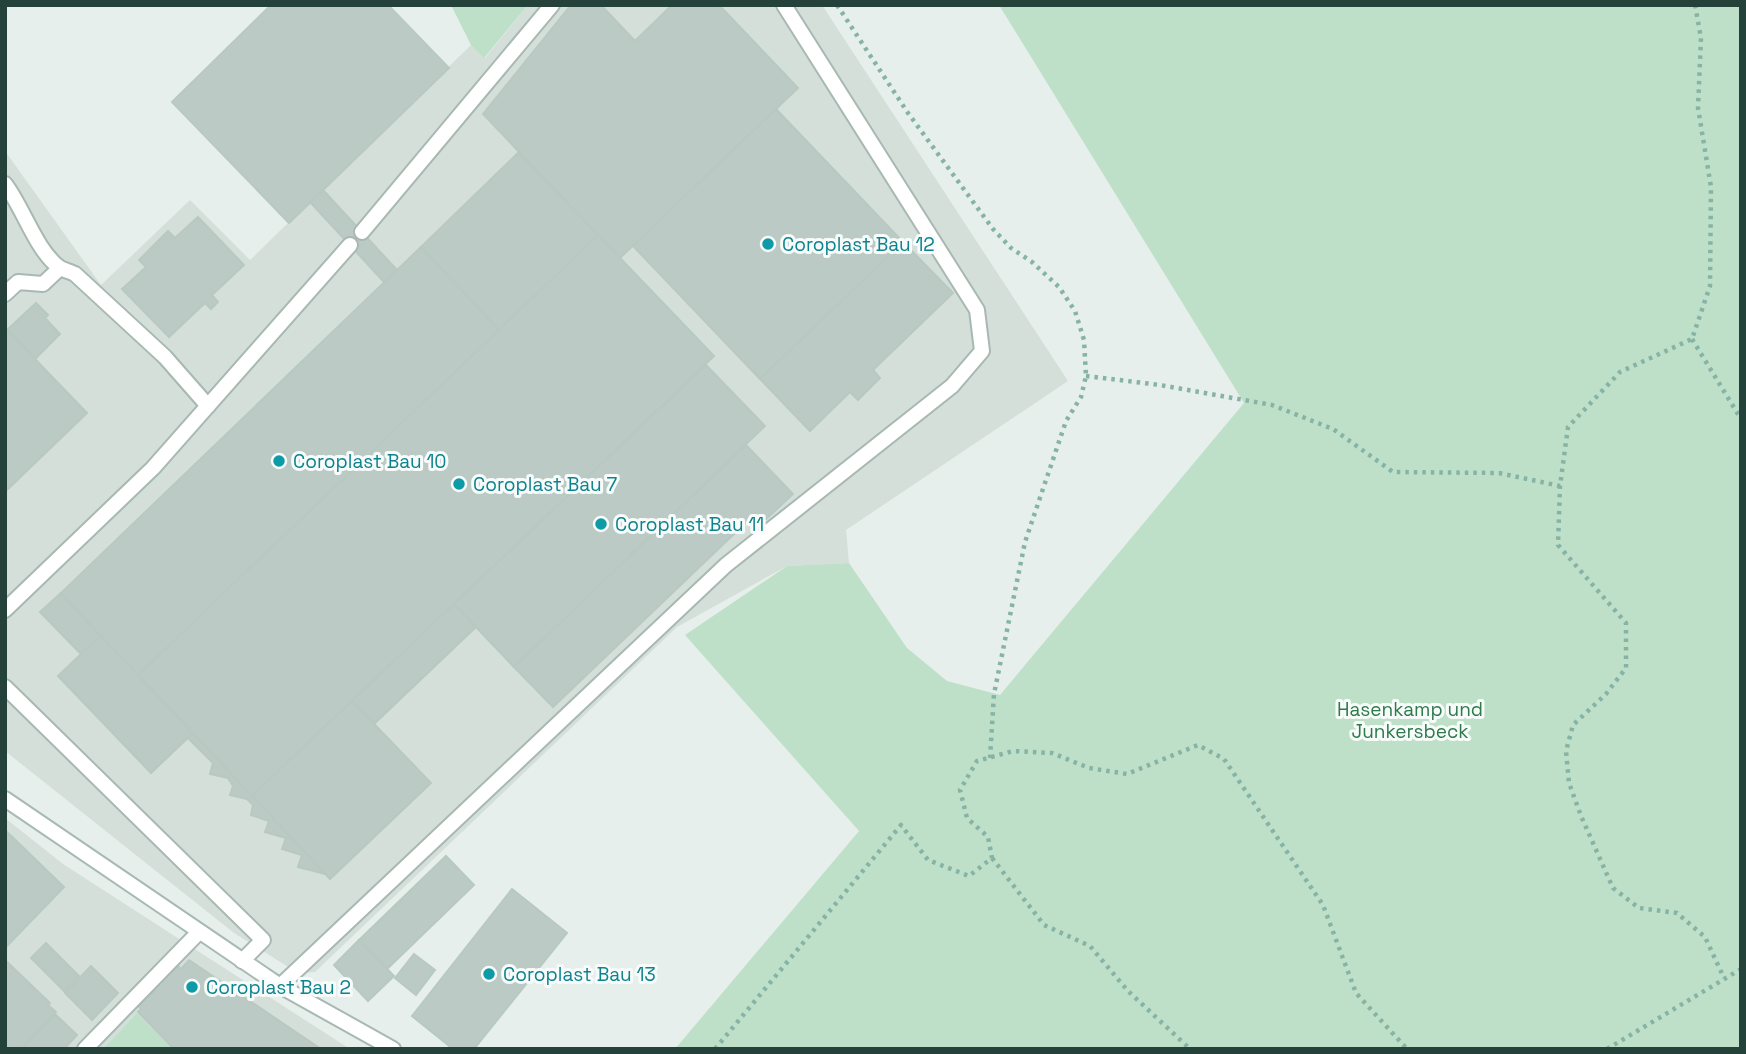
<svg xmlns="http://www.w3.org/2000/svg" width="1746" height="1054" viewBox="0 0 1746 1054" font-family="'Space Grotesk',sans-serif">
<rect width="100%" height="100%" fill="#e6efeb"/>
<g fill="#d4dfda">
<path d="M 528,5 L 822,5 L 1068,381 L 846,530 L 849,563 L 787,566 L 677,627 L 315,972 L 298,973 L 234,933 L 5,751 L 5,151 L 101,285 L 190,200 L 250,260 L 471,45 L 485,58 Z"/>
<path d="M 5,818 L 63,864 L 350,1049 L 173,1049 L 137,1013 L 103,1049 L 5,1049 Z"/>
</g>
<g fill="#bfe0c8">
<path d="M 451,5 L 528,5 L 484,58 L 471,45 Z"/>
<path d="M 999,5 L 1741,5 L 1741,1049 L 675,1049 L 859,831 L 685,635 L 787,566 L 849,563 L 907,648 L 947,681 L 1000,695 L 1244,403 Z"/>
<path d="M 137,1013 L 173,1049 L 103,1049 Z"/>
</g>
<g fill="#bbcac4" stroke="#b8c9c2" stroke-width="2">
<path d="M 271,5 L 388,5 L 449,68 L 289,223 L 172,102 Z"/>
<path d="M 571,5 L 601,5 L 635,41 L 672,5 L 719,5 L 798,88 L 620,258 L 483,114 Z"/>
<path d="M 776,109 L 903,242 L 760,379 L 633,246 Z"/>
<path d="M 518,153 L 598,235 L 499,330 L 421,247 Z"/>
<path d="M 323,190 L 397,270 L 384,282 L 310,202 Z"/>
<path d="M 198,217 L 244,265 L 212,295 L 218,302 L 211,309 L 205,303 L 169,337 L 122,289 L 146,267 L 139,260 L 168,231 L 175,238 Z"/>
<path d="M 598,235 L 714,356 L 252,796 L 138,675 Z"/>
<path d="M 903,242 L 953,293 L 873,370 L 880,378 L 858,400 L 850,392 L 810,431 L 760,379 Z"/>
<path d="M 421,247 L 499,330 L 138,675 L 61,593 Z"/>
<path d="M 36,303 L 48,315 L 45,318 L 60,334 L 35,359 L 7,330 Z"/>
<path d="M 7,330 L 87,413 L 5,492 L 5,332 Z"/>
<path d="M 706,365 L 765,426 L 514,667 L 454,604 Z"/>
<path d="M 746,445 L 793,494 L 765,520 L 757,512 L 553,707 L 514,667 Z"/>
<path d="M 61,593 L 100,636 L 81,654 L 40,612 Z"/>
<path d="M 454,604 L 476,627 L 374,724 L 352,701 Z"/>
<path d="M 100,636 L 193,733 L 151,773 L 58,676 Z"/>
<path d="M 352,701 L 431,783 L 330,879 L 252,796 Z"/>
<path d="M 193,733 L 252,796 L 325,874 L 298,867 L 302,855 L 282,849 L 286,838 L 265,832 L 269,821 L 251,815 L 253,805 L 247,799 L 230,795 L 233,786 L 228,778 L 210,774 L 213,763 L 188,738 Z"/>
<path d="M 5,830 L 64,887 L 5,948 Z"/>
<path d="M 446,856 L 474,885 L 387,969 L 359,940 Z"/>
<path d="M 512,889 L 567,933 L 474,1049 L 453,1049 L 412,1016 Z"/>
<path d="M 359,940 L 394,976 L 368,1001 L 334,965 Z"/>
<path d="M 46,943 L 79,976 L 64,991 L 31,958 Z"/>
<path d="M 414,954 L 435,970 L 416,995 L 395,978 Z"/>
<path d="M 5,960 L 50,1003 L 48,1005 L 56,1012 L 21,1049 L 5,1049 Z"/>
<path d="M 189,960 L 321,1049 L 174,1049 L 138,1012 L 141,1009 L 137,1004 L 176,964 L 181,969 Z"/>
<path d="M 91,966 L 118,993 L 92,1020 L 65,993 Z"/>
<path d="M 55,1014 L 77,1035 L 64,1049 L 21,1049 Z"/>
</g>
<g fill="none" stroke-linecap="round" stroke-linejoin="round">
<defs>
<g id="lane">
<path d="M 5,184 C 23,207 36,251 60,268 C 64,270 71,272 75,274 L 165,357 L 208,406"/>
<path d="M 362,232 L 552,5"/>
<path d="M 5,294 L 18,282 L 43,284 L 60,268"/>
<path d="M 5,610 L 153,468 L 350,245"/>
<path d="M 5,687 L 263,940 L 242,961"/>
<path d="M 5,799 L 280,986 L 393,1049"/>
<path d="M 280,986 L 726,565 L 952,386 L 982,351 L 977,310 L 784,5"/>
<path d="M 85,1049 L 199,932"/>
</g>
</defs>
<use href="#lane" stroke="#a8b8b2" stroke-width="18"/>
<g stroke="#86b3a5" stroke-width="4.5" stroke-dasharray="3.5 5" stroke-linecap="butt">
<path d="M 837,5 L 908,113 L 993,229 L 1011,248 L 1032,262 L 1059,287 L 1075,311 L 1084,340 L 1086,376 L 1081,397 L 1066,421 L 1025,542 L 994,694 L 990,758"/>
<path d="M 1695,5 L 1701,38 L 1698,108 L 1711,187 L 1710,286 L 1692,339 L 1620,372 L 1568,427 L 1560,486 L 1558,545 L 1626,623 L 1626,668 L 1606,694 L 1573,725 L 1566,751 L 1569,783 L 1581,816 L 1613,888 L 1639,908 L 1677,913 L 1705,937 L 1724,978"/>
<path d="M 1692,339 L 1741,419"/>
<path d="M 1086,376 L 1160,385 L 1272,405 L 1333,429 L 1393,472 L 1499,473 L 1560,486"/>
<path d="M 992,858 L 1044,925 L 1090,946 L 1128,991 L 1190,1049"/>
<path d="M 715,1049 L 901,825 L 928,860 L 969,876 L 992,858 L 988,837 L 967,818 L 960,790 L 977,761 L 1013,751 L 1052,753 L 1089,768 L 1127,774 L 1198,745 L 1224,759 L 1323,905 L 1356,993 L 1407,1049"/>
<path d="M 1607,1049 L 1741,969"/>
</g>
<use href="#lane" stroke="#fff" stroke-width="14"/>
</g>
<g fill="#0f9aa8" stroke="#f7fbf9" stroke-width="2.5">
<circle cx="768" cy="244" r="7"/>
<circle cx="279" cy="461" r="7"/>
<circle cx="459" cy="484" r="7"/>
<circle cx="601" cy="524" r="7"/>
<circle cx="489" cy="974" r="7"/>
<circle cx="192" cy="987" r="7"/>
</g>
<g text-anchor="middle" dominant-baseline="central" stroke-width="6" stroke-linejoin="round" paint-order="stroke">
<g font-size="19" fill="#0d838f" stroke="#f7fbf9" text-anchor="start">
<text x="782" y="244">Coroplast Bau 12</text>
<text x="293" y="461">Coroplast Bau 10</text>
<text x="473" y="484">Coroplast Bau 7</text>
<text x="615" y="524">Coroplast Bau 11</text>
<text x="503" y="974">Coroplast Bau 13</text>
<text x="206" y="987">Coroplast Bau 2</text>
</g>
<g font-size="19" fill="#2d7a4b" stroke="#f7fbf9">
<text x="1410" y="709">Hasenkamp und<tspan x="1410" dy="22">Junkersbeck</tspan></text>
</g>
</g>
<rect width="1746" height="1054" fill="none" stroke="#24423a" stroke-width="14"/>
</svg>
